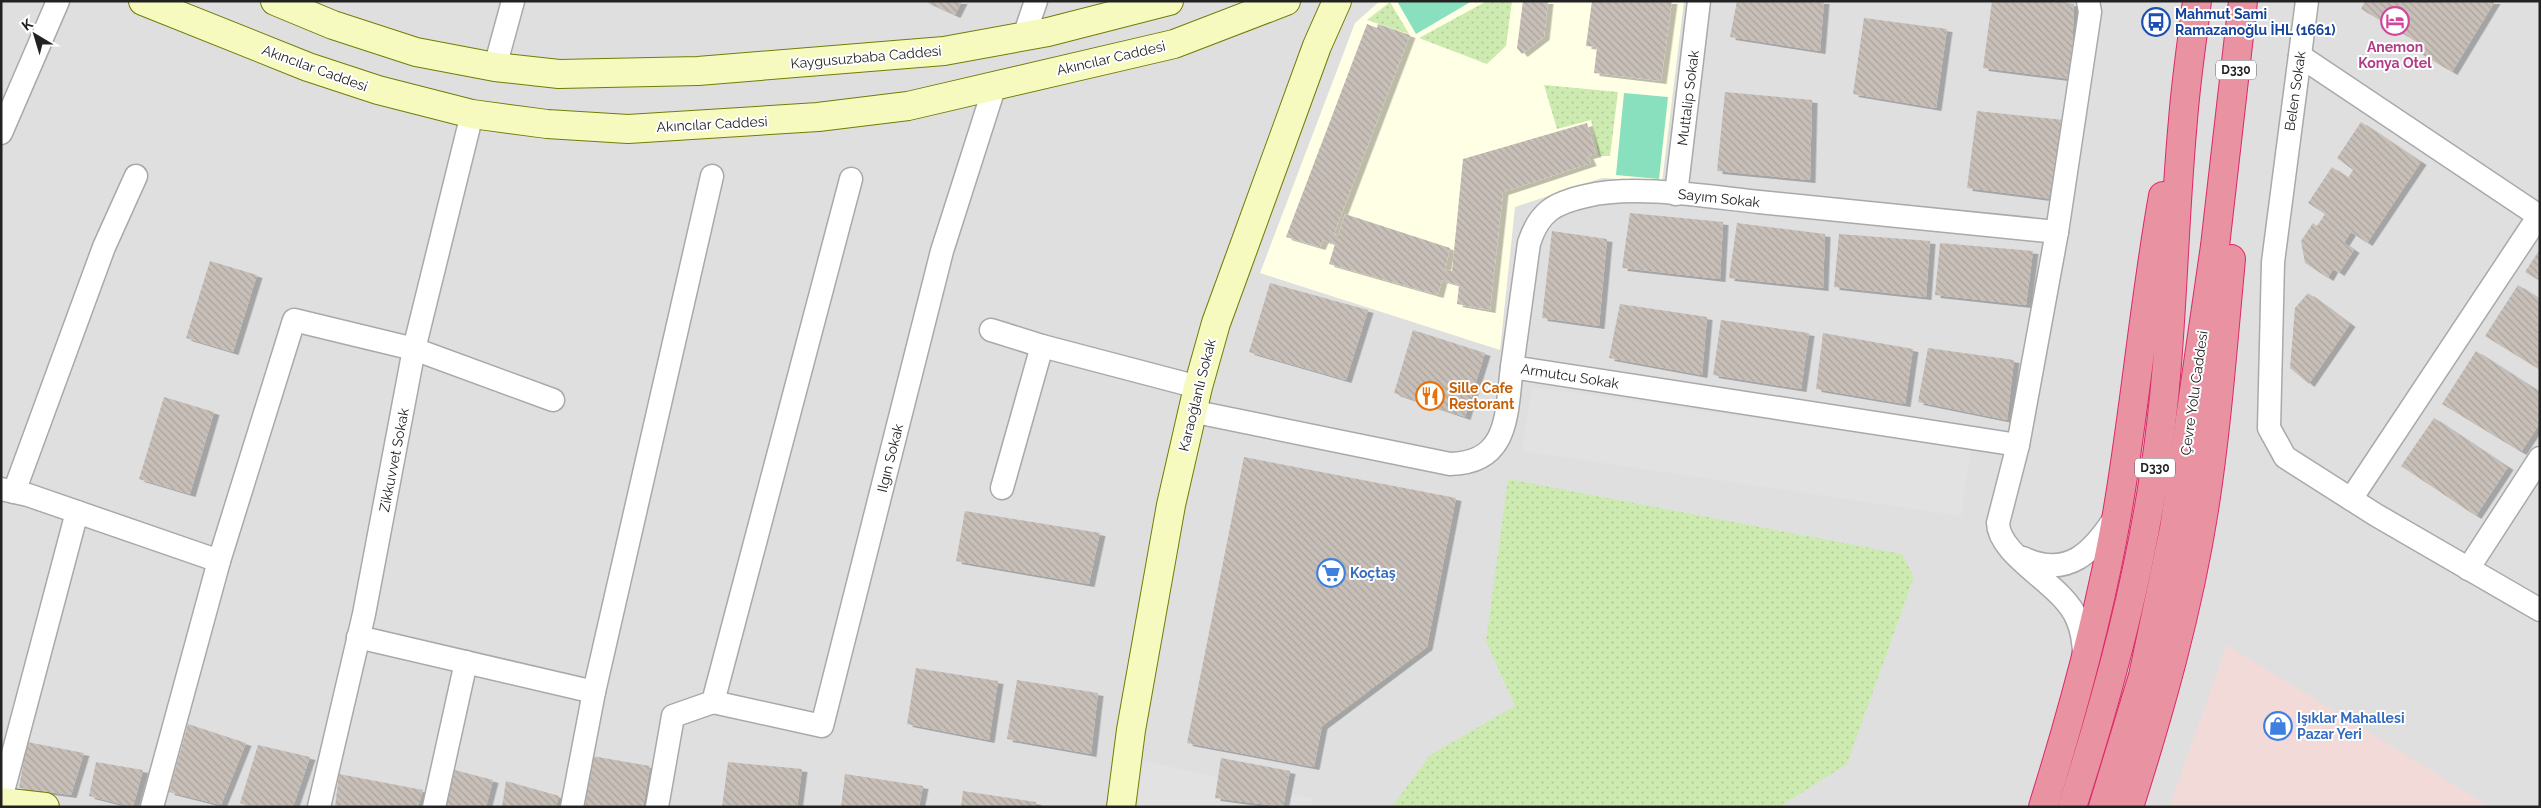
<svg xmlns="http://www.w3.org/2000/svg" width="2541" height="808" viewBox="0 0 2541 808" font-family="Raleway,sans-serif">
<defs>
<pattern id="grass-dots" width="8" height="8" patternUnits="userSpaceOnUse" patternTransform="scale(1.25)"><rect width="8" height="8" fill="#cdebb0"/><path d="M2 2h.1M6 6h.1" fill="none" stroke="#b0c997" stroke-width="1.8" stroke-linecap="round"/></pattern>
<pattern id="building-back-hatch" width="6" height="6" patternUnits="userSpaceOnUse" patternTransform="scale(1.25)"><rect width="6" height="6" fill="#c7bfb8"/><path d="M-1 5l2 2M0 0l6 6M5-1l2 2" fill="none" stroke="#aba49e"/></pattern>
<filter id="shadow"><feDropShadow dx="5.5" dy="3" stdDeviation="0" flood-color="#0004"/></filter>
</defs>
<rect width="100%" height="100%" fill="#f2efe9"/>
<rect fill="#e0dfdf" x="1" y="1" width="2539" height="806"/>
<path fill="#f2dad9" d="M 2227,645 L 2490,807 L 2169,807 Z"/>
<path fill="#ffffe5" d="M 1380,1 L 1684,1 L 1662,182 L 1602,178 L 1515,207 L 1500,350 L 1260,273 L 1355,23 Z"/>
<g fill="url(#grass-dots)">
<path d="M 1487,1 L 1512,1 L 1506,46 L 1487,64 L 1419,38 Z"/>
<path d="M 1390,2 L 1409,34 L 1367,20 Z"/>
<path d="M 1544,85 L 1618,92 L 1610,156 L 1599,156 L 1591,120 L 1557,129 Z"/>
<path d="M 1508,479 L 1902,554 L 1914,577 L 1847,764 L 1779,807 L 1392,807 L 1430,755 L 1515,706 L 1486,641 Z"/>
</g>
<g fill="#88e0be">
<path d="M 1397,1 L 1472,1 L 1416,34 Z"/>
<path d="M 1624,93 L 1668,97 L 1659,179 L 1616,175 Z"/>
</g>
<g fill="#e2e2e2">
<path d="M 1532,387 L 1971,449 L 1961,516 L 1522,451 Z"/>
<path d="M 1144,761 L 1312,798 L 1311,807 L 1138,807 Z"/>
</g>
<g fill="url(#building-back-hatch)" filter="url(#shadow)">
<path d="M 924,1 L 962,1 L 955,15 Z"/>
<path d="M 1523,1 L 1548,1 L 1544,37 L 1522,54 L 1517,48 Z"/>
<path d="M 1592,1 L 1672,1 L 1661,81 L 1594,73 L 1597,47 L 1586,46 Z"/>
<path d="M 1737,1 L 1824,1 L 1820,51 L 1730,37 Z"/>
<path d="M 1992,1 L 2058,1 L 2074,4 L 2071,79 L 1983,68 Z"/>
<path d="M 2365,1 L 2495,1 L 2452,72 L 2418,52 L 2422,45 L 2361,9 Z"/>
<path d="M 1864,18 L 1947,29 L 1936,108 L 1853,94 Z"/>
<path d="M 1367,24 L 1377,28 L 1378,24 L 1410,35 L 1334,234 L 1338,236 L 1345,214 L 1450,248 L 1445,270 L 1452,271 L 1463,159 L 1587,123 L 1596,154 L 1588,156 L 1591,163 L 1503,192 L 1490,310 L 1457,304 L 1459,285 L 1442,280 L 1438,295 L 1329,264 L 1335,244 L 1323,240 L 1320,247 L 1286,237 Z"/>
<path d="M 1725,92 L 1812,100 L 1810,180 L 1717,171 Z"/>
<path d="M 1977,111 L 2064,120 L 2053,199 L 1967,188 Z"/>
<path d="M 2361,122 L 2421,162 L 2367,243 L 2351,232 L 2344,243 L 2354,250 L 2339,273 L 2333,269 L 2328,278 L 2305,263 L 2301,241 L 2313,223 L 2317,226 L 2325,214 L 2308,203 L 2332,167 L 2348,178 L 2353,170 L 2337,158 Z"/>
<path d="M 1630,213 L 1723,222 L 1720,279 L 1622,268 Z"/>
<path d="M 1737,223 L 1825,234 L 1823,288 L 1729,278 Z"/>
<path d="M 1552,231 L 1607,239 L 1599,326 L 1542,318 Z"/>
<path d="M 1839,234 L 1930,241 L 1926,297 L 1834,287 Z"/>
<path d="M 1940,243 L 2033,251 L 2026,305 L 1935,295 Z"/>
<path d="M 2540,249 L 2540,281 L 2525,272 Z"/>
<path d="M 210,261 L 257,275 L 233,352 L 186,338 Z"/>
<path d="M 1270,283 L 1368,310 L 1346,380 L 1249,352 Z"/>
<path d="M 2518,285 L 2540,299 L 2540,370 L 2485,336 Z"/>
<path d="M 2308,293 L 2350,324 L 2309,384 L 2290,368 L 2295,308 Z"/>
<path d="M 1620,304 L 1707,317 L 1702,375 L 1609,358 Z"/>
<path d="M 1721,320 L 1809,333 L 1801,389 L 1713,375 Z"/>
<path d="M 1413,330 L 1485,353 L 1465,417 L 1394,393 Z"/>
<path d="M 1823,333 L 1913,349 L 1905,404 L 1816,389 Z"/>
<path d="M 1928,348 L 2014,360 L 2007,420 L 1918,402 Z"/>
<path d="M 2476,351 L 2540,392 L 2540,423 L 2521,452 L 2442,404 Z"/>
<path d="M 164,397 L 214,412 L 190,494 L 139,479 Z"/>
<path d="M 2434,418 L 2508,467 L 2476,516 L 2401,466 Z"/>
<path d="M 1244,457 L 1456,498 L 1427,647 L 1322,726 L 1314,767 L 1187,743 Z"/>
<path d="M 965,511 L 1100,533 L 1089,584 L 956,561 Z"/>
<path d="M 916,668 L 998,681 L 989,740 L 907,724 Z"/>
<path d="M 1017,680 L 1098,693 L 1091,754 L 1007,739 Z"/>
<path d="M 188,724 L 246,743 L 221,805 L 169,792 Z"/>
<path d="M 27,742 L 84,753 L 71,795 L 19,788 Z"/>
<path d="M 258,745 L 310,757 L 293,807 L 251,807 L 240,803 Z"/>
<path d="M 592,756 L 650,766 L 643,807 L 585,807 Z"/>
<path d="M 1221,758 L 1290,771 L 1283,807 L 1215,798 Z"/>
<path d="M 96,762 L 143,770 L 133,807 L 89,796 Z"/>
<path d="M 728,762 L 802,769 L 797,807 L 722,807 Z"/>
<path d="M 451,769 L 493,780 L 486,807 L 444,807 Z"/>
<path d="M 339,774 L 423,790 L 418,807 L 335,807 Z"/>
<path d="M 845,774 L 923,786 L 919,807 L 841,807 Z"/>
<path d="M 506,781 L 559,796 L 556,807 L 502,807 Z"/>
<path d="M 963,791 L 1036,802 L 1035,807 L 961,807 Z"/>
</g>
<g fill="none" stroke-linecap="round" stroke-linejoin="round">
<defs>
<g id="street">
<path d="M 2307,1 L 2273,262 L 2269,428 L 2285,457 L 2376,515 L 2540,610"/>
<path d="M 1024,36 L 1036,1"/>
<path d="M 2300,56 L 2539,216"/>
<path d="M 495,67 L 513,1"/>
<path d="M 1,133 L 58,1"/>
<path d="M 1676,194 L 1699,1"/>
<path d="M 991,330 L 1042,346"/>
<path d="M 1512,367 L 1529,243 C 1539,212 1554,203 1586,196 C 1634,184 1710,197 1759,202 C 1858,212 1958,222 2057,232"/>
<path d="M 1191,411 L 1450,464 C 1510,463 1506,413 1512,367 L 2018,445"/>
<path d="M 1002,488 L 1042,346 L 1198,387"/>
<path d="M 1,489 L 28,495 L 219,561"/>
<path d="M 14,492 L 104,247 L 136,176"/>
<path d="M 2351,499 L 2540,214"/>
<path d="M 2023,558 C 2068,579 2093,552 2116,516"/>
<path d="M 2468,569 L 2540,458"/>
<path d="M 358,637 L 594,692"/>
<path d="M 2084,657 C 2084,644 2082,630 2077,619 C 2063,584 1999,557 1998,523 L 2018,445 L 2057,232 L 2090,12 L 2088,1"/>
<path d="M 713,702 L 822,726 L 942,251 L 995,85"/>
<path d="M 1,799 L 77,512"/>
<path d="M 152,807 L 219,561 L 294,320 L 414,349 L 553,400"/>
<path d="M 319,807 L 364,614 L 414,349 L 472,114"/>
<path d="M 434,807 L 466,662"/>
<path d="M 572,807 L 594,692 L 712,176"/>
<path d="M 657,807 L 673,716 L 713,702 L 851,179"/>
</g>
<g id="secondary">
<path d="M 143,1 L 308,67 L 378,90 L 472,114 L 547,124 L 628,129 L 818,117 L 908,106 L 1174,44 L 1286,1"/>
<path d="M 275,1 L 333,25 L 416,52 L 495,67 L 559,74 L 698,71 L 944,51 L 1048,32 L 1169,1"/>
<path d="M 1,802 L 45,807"/>
<path d="M 1121,807 L 1131,730 L 1171,505 L 1198,387 L 1216,323 L 1239,260 L 1317,46 L 1337,1"/>
</g>
<g id="highway">
<path d="M 2043,807 C 2073,711 2100,613 2117,514 C 2135,409 2144,302 2163,196"/>
<path d="M 2072,807 C 2107,699 2137,589 2154,476 C 2173,358 2172,238 2183,120 C 2186,80 2192,41 2197,1"/>
<path d="M 2103,807 L 2143,676 L 2174,529 L 2215,246 L 2243,1"/>
<path d="M 2129,807 C 2160,710 2188,611 2204,510 C 2217,427 2223,343 2231,259"/>
</g>
</defs>
<use href="#street" stroke="#a9a9a9" stroke-width="25"/>
<use href="#secondary" stroke="#707d05" stroke-width="30"/>
<use href="#highway" stroke="#dc2a67" stroke-width="30"/>
<use href="#street" stroke="#fff" stroke-width="22"/>
<use href="#secondary" stroke="#f7fabf" stroke-width="28"/>
<use href="#highway" stroke="#e892a2" stroke-width="28"/>
</g>
<defs>
<symbol id="hotel-ring" viewBox="-11 -11 22 22"><circle r="9.5" fill="#fff" stroke="#d1479c" stroke-width="1.5"/><path d="M-6-4.5h1.5V1H6V5H4.5V3h-9V5H-6ZM-4 0a1.8 1.8 0 1 1 3.6 0ZM.5 0V-2.5h3Q6-2.5 6 0Z" fill="#d1479c"/></symbol>
<symbol id="bus-ring" viewBox="-11 -11 22 22"><circle r="9.5" fill="#fff" stroke="#1a4fb4" stroke-width="1.5"/><path d="M-5-6H5V4H4V6H2V4H-2V6H-4V4H-5ZM-3.5-4V0h7V-4ZM-3.5 1.2v1.5H-2V1.2ZM2 1.2v1.5H3.5V1.2Z" fill="#1a4fb4"/></symbol>
<symbol id="restaurant-ring" viewBox="-11 -11 22 22"><circle r="9.5" fill="#fff" stroke="#e8710a" stroke-width="1.5"/><path d="M-5-6h1v4h1v-4h1v4h1v-4h1v5L-1.5 .5V6h-2V.5L-5-1ZM5-6V6H3V1.5H1.5Q1.5-4 5-6Z" fill="#e8710a"/></symbol>
<symbol id="supermarket-ring" viewBox="-11 -11 22 22"><circle r="9.5" fill="#fff" stroke="#3f7fe0" stroke-width="1.5"/><path d="M-6-5.5h2.5l.6 2H6L4.5 2H-2.5L-4.4-4H-6ZM-1.5 3.2a1.3 1.3 0 1 0 .1 0ZM3 3.2a1.3 1.3 0 1 0 .1 0Z" fill="#3f7fe0"/></symbol>
<symbol id="shop-ring" viewBox="-11 -11 22 22"><circle r="9.5" fill="#fff" stroke="#3f7fe0" stroke-width="1.5"/><path d="M-5-2.5h2.3a2.7 3.5 0 0 1 5.4 0H5L5.5 6h-11ZM-1.5-2.5h3a1.5 2.3 0 0 0-3 0Z" fill="#3f7fe0"/></symbol>
</defs>
<g fill-rule="evenodd">
<use href="#hotel-ring" x="2379" y="5" width="32" height="32"/>
<use href="#bus-ring" x="2140" y="6" width="32" height="32"/>
<use href="#restaurant-ring" x="1414" y="380" width="32" height="32"/>
<use href="#supermarket-ring" x="1315" y="557" width="32" height="32"/>
<use href="#shop-ring" x="2262" y="710" width="32" height="32"/>
</g>
<g text-anchor="middle" dominant-baseline="central" stroke-width="4" stroke-linejoin="round" paint-order="stroke">
<g fill="#fff" stroke="#646464" stroke-width="1">
<rect x="2216" y="60.5" width="40" height="19" rx="4"/>
<rect x="2135" y="458.5" width="40" height="19" rx="4"/>
</g>
<g font-size="12" font-weight="bold" fill="#222">
<text x="2236" y="70">D330</text>
<text x="2155" y="468">D330</text>
</g>
<g font-size="14" font-weight="bold" fill="#164399" stroke="#fff" text-anchor="start">
<text x="2175" y="14">Mahmut Sami<tspan x="2175" dy="16">Ramazanoğlu İHL (1661)</tspan></text>
</g>
<g font-size="14" font-weight="bold" fill="#b23c85" stroke="#fff">
<text x="2395" y="47">Anemon<tspan x="2395" dy="16">Konya Otel</tspan></text>
</g>
<g font-size="14" fill="#222" stroke="#fff">
<text transform="translate(866 57) rotate(-5)">Kaygusuzbaba Caddesi</text>
<text transform="translate(1111 58) rotate(-13)">Akıncılar Caddesi</text>
<text transform="translate(315 68) rotate(20)">Akıncılar Caddesi</text>
<text transform="translate(2295 91) rotate(-82)">Belen Sokak</text>
<text transform="translate(1688 98) rotate(-83)">Muttalip Sokak</text>
<text transform="translate(712 124) rotate(-3)">Akıncılar Caddesi</text>
<text transform="translate(1719 198) rotate(6)">Sayım Sokak</text>
<text transform="translate(1570 376) rotate(9)">Armutcu Sokak</text>
<text transform="translate(2194 393) rotate(-82)">Çevre Yolu Caddesi</text>
<text transform="translate(1197 395) rotate(-76)">Karaoğlanlı Sokak</text>
<text transform="translate(890 458) rotate(-76)">Ilgın Sokak</text>
<text transform="translate(394 460) rotate(-79)">Zikkuvvet Sokak</text>
</g>
<g font-size="14" font-weight="bold" fill="#c56008" stroke="#fff" text-anchor="start">
<text x="1449" y="388">Sille Cafe<tspan x="1449" dy="16">Restorant</tspan></text>
</g>
<g font-size="14" font-weight="bold" fill="#366cbe" stroke="#fff" text-anchor="start">
<text x="1350" y="573">Koçtaş</text>
<text x="2297" y="718">Işıklar Mahallesi<tspan x="2297" dy="16">Pazar Yeri</tspan></text>
</g>
</g>
<rect width="2541" height="808" fill="none" stroke="#222222" stroke-width="5"/>
<g transform="translate(35 35) rotate(322)" stroke="#ffffff" stroke-width="4" paint-order="stroke">
<path d="M0-4L9 19L0 12L-9 19Z" fill="#222222"/>
<text y="-8" font-size="14" font-weight="bold" text-anchor="middle" fill="#222222">K</text>
</g>
</svg>
